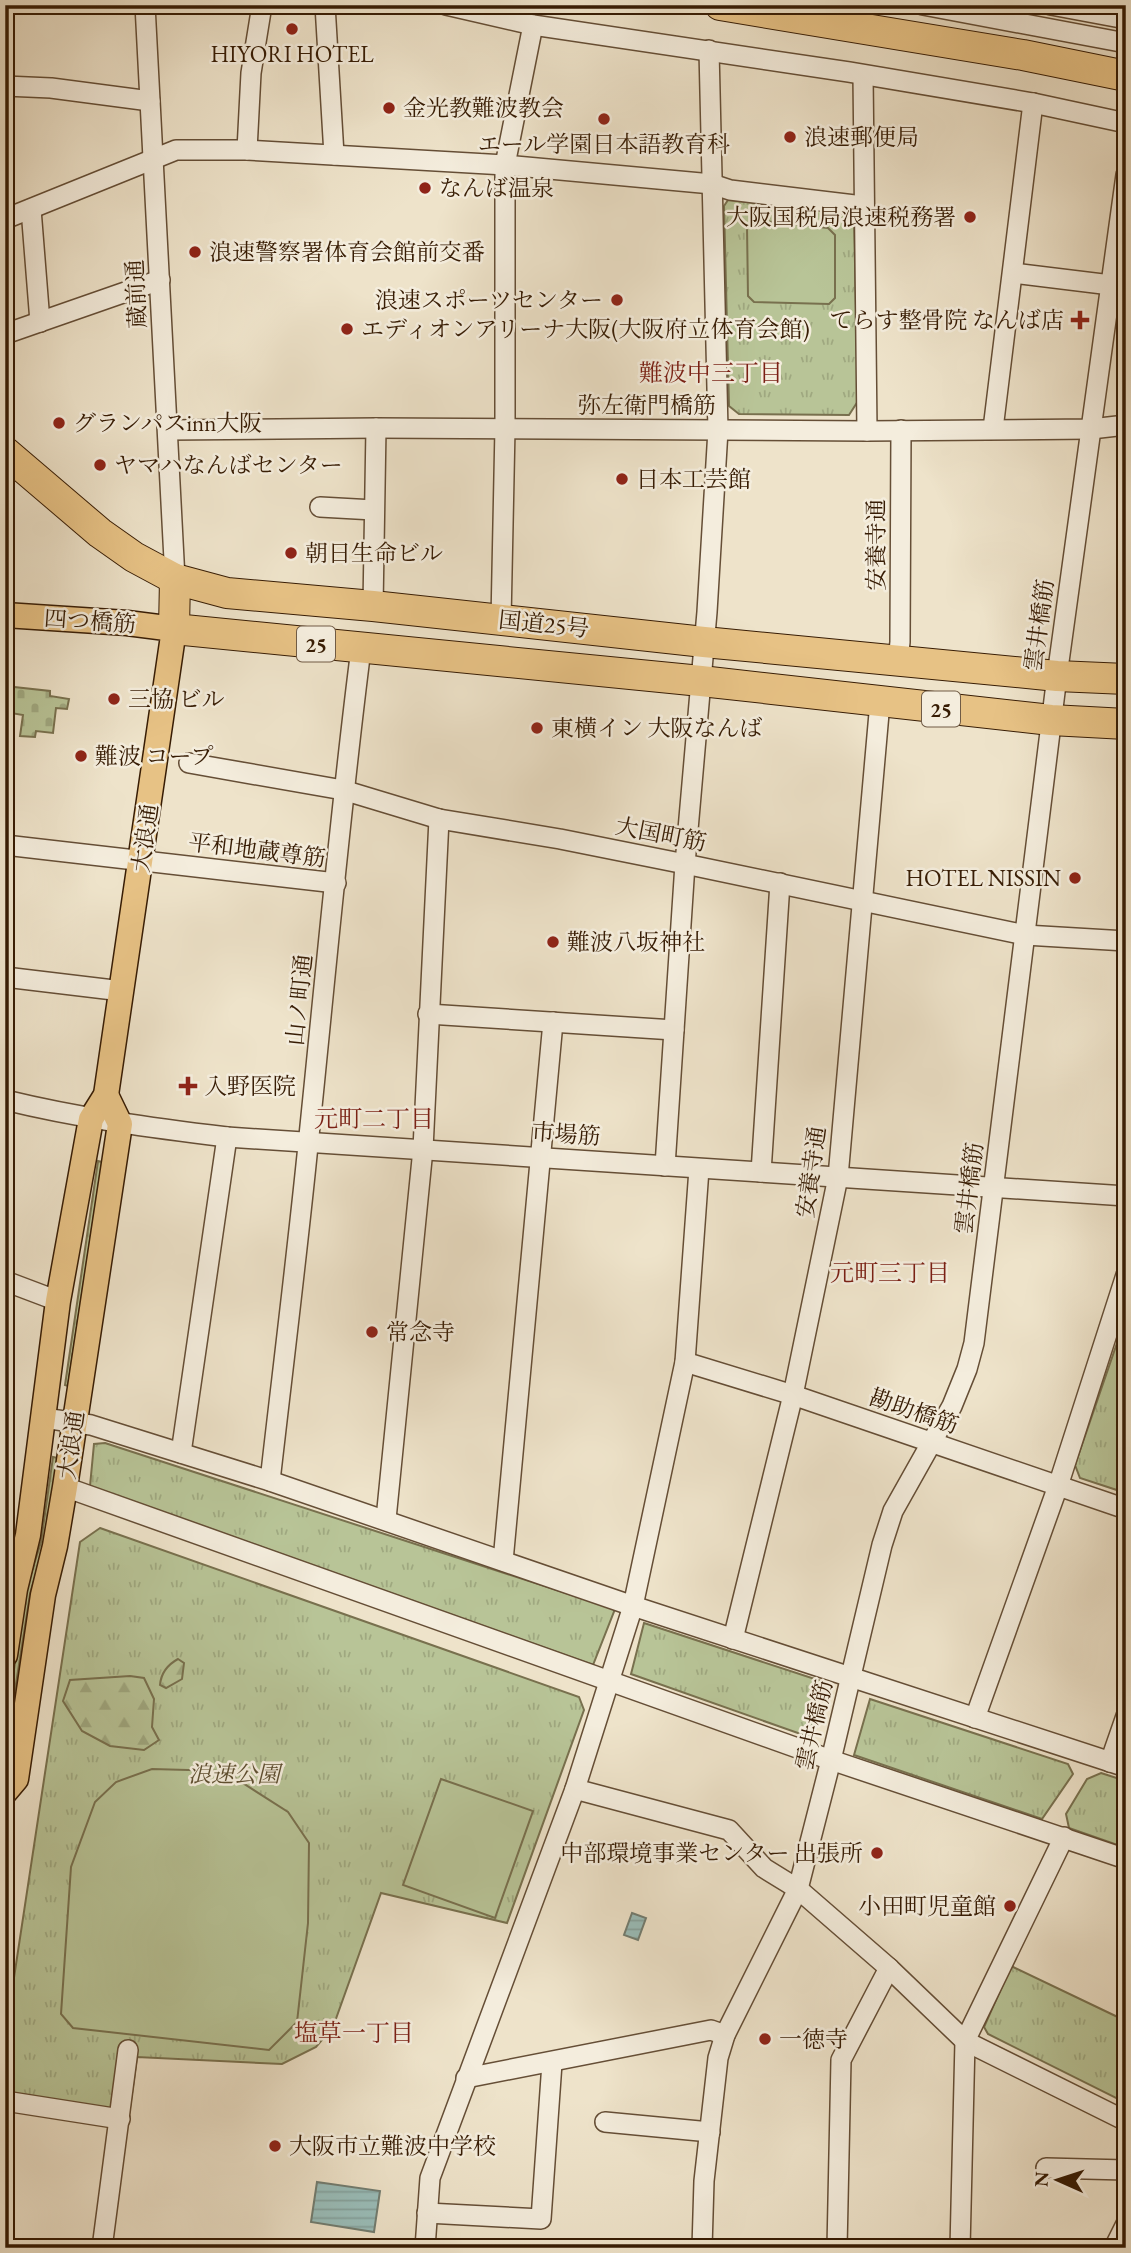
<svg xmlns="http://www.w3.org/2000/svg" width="1131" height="2253" viewBox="0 0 1131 2253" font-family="'EB Garamond','Noto Serif JP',serif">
<defs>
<pattern id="grass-tufts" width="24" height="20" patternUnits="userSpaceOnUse" patternTransform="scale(1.75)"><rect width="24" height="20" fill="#b8c497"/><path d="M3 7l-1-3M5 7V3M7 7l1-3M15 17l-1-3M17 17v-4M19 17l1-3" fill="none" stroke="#9fa880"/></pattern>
<pattern id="forest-firs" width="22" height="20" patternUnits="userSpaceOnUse" patternTransform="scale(1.75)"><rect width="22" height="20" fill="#b8c497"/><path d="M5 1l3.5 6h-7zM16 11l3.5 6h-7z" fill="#9fa880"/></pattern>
<pattern id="cemetery-stones" width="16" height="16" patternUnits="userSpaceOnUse" patternTransform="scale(1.75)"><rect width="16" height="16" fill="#b8c497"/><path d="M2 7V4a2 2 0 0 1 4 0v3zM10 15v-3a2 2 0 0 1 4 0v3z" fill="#9fa880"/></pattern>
<pattern id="water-rules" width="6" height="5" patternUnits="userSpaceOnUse" patternTransform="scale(1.75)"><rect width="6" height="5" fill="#9abeba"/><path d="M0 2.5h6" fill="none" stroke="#85a39e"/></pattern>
</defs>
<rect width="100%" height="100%" fill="#eee3ca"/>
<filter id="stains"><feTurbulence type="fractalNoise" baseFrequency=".00286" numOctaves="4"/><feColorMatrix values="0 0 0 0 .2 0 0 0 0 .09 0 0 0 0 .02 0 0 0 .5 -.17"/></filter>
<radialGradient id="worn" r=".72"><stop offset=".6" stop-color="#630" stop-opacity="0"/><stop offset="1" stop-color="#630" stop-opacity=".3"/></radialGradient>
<g fill="url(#grass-tufts)" stroke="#78704e" stroke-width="2">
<path d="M 728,200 L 839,211 L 854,218 L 858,401 L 849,415 L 739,414 L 729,406 L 724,206 Z"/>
<path d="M 98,1161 L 102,1162 L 68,1386 L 65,1385 Z"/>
<path d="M 1126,1317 L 1126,1493 L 1080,1478 L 1075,1465 Z"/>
<path d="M 105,1443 L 615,1609 L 593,1665 L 90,1486 L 94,1444 Z"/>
<path d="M 53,1457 L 58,1458 L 45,1544 L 30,1594 L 14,1697 L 10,1697 L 25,1593 L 41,1542 Z"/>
<path d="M 100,1528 L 579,1697 L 584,1710 L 507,1923 L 381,1893 L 333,2027 L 316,2047 L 282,2064 L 137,2057 L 129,2115 L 5,2096 L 5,2037 L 80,1542 Z"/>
<path d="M 644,1623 L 827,1683 L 812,1738 L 631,1674 Z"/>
<path d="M 870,1699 L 1068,1764 L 1073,1774 L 1042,1819 L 854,1755 Z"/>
<path d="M 1101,1773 L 1126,1781 L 1126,1848 L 1069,1828 L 1066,1814 L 1087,1779 Z"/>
<path d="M 1011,1966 L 1126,2021 L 1126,2103 L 988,2034 L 984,2027 Z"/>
</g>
<g fill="url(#forest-firs)" stroke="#78704e" stroke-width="2">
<path d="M 178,1659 L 184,1663 L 182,1679 L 166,1688 L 160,1685 C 161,1673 167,1665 178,1659 Z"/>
<path d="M 130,1676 L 144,1678 L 154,1699 L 152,1727 L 159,1740 L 144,1750 L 110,1746 L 82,1731 L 63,1701 L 70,1680 Z"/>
</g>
<path fill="url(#cemetery-stones)" stroke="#78704e" stroke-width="2" d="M 5,686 L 50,691 L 50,696 L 69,699 L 67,709 L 56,708 L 53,733 L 36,731 L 35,737 L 20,736 L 23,715 L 5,712 Z"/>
<g fill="#b8c497" stroke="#78704e" stroke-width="2">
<path d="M 755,220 L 828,228 L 835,235 L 835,298 L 829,304 L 754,302 L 748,296 L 747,227 Z"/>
<path d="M 152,1769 L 224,1771 L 288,1812 L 309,1843 L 308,1923 L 297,2022 L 269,2050 L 73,2028 L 61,2014 L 71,1867 L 95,1802 L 116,1782 Z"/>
<path d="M 441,1779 L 533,1811 L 495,1918 L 403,1885 Z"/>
</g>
<g fill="url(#water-rules)" stroke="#727d71" stroke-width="2">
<path d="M 632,1913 L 646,1918 L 638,1940 L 624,1935 Z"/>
<path d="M 317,2182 L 380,2191 L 374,2232 L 311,2222 Z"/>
</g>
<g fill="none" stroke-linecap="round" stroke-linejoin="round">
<defs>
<g id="minor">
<path d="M 145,5 L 175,579"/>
<path d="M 325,5 L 334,155"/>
<path d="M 446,5 L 533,25 L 849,72 L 1033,103 L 1126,123"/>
<path d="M 923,5 L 1126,43"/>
<path d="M 1051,5 L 1126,19"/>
<path d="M 863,75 L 867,431"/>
<path d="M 5,86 L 51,88 L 150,101"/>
<path d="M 247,150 L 251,73 L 262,5"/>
<path d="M 31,209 L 40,322"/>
<path d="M 5,219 L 176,150 L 247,150 L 505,165 L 712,184 L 730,190 L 863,206"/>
<path d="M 1013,273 L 1111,285"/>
<path d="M 5,334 L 160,280"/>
<path d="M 993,429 L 1033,103"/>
<path d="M 168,430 L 376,428 L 867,431 L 1091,429 L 1126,425"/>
<path d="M 320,507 L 374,510"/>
<path d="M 373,606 L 376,428"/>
<path d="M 501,620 L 505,428 L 505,165 L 533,25"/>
<path d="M 898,660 L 900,642 L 901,430"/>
<path d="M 189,763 L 343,790 L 439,819 L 560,839 L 685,864 L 1025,935 L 1126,941"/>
<path d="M 5,845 L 336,883"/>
<path d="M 5,977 L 122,991"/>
<path d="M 428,1014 L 674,1030"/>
<path d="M 5,1100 C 79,1118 152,1128 227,1137 L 1126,1196"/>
<path d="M 665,1166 L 685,864 L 707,612 L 718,430 L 709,50"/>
<path d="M 761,1172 L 780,883"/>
<path d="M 5,1281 L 58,1301"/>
<path d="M 685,1362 L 793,1395 L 1126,1509"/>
<path d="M 44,1418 L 91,1425 L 270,1481 L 633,1606 L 1126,1767"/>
<path d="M 181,1453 L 227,1137"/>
<path d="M 270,1481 C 282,1376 295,1271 306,1165 C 324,993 339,820 361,649"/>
<path d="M 65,1487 L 831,1760 L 1126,1859"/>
<path d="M 386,1519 L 423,1149 L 439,819"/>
<path d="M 503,1561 L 553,1022"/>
<path d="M 733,1639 L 793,1395 L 838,1177 L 880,702"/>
<path d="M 975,1718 L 1058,1486 L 1126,1275"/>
<path d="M 1110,1762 L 1126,1716"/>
<path d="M 575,1789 L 729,1830 L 764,1868 L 798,1889 L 889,1968 L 965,2041 L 1126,2121"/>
<path d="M 466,2078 L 711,2030 L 725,2035"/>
<path d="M 5,2101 L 120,2119"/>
<path d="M 605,2122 L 710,2132"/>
<path d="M 1046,2168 L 1126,2170"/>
<path d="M 427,2213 L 541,2219 L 552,2063"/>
<path d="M 102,2248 L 128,2050"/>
<path d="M 425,2248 L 430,2178 L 575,1789 L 633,1606 L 685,1362 L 699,1169"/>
<path d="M 702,2248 L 704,2181 L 718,2058 L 725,2035 L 798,1889 L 831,1760 L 882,1545 L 893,1511 L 952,1406 L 967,1369 L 974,1343 L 1057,676 L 1126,175"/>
<path d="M 837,2248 L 841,2060 L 889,1968"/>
<path d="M 960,2248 L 965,2041 L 1064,1837"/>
<path d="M 1114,2248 L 1126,2224"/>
</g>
<g id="major">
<path d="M 5,615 L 127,623 L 174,629 L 106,1095 L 91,1119 L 58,1301 L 28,1535 L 15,1589 L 5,1655"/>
<path d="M 5,1792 L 16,1779 L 43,1595 L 55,1546 L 65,1487 L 120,1124 L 106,1095"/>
</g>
<g id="highway">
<path d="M 720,5 L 1023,55 L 1126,76"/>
<path d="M 5,452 L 100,533 L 134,557 L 175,579 L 227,593 L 373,606 L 704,642 L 1057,676 L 1126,679"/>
<path d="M 175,579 L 174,629 L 701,681 L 1051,720 L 1126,724"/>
</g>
</defs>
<use href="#minor" stroke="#654e36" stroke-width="22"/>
<use href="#major" stroke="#371c04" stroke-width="27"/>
<use href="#highway" stroke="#371c04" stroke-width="32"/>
<use href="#minor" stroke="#f4eddd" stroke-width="19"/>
<use href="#major" stroke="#e7c285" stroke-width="24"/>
<use href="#highway" stroke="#e7c285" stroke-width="30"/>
</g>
<g fill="#8f2418" stroke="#f4eddd" stroke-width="2.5">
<circle cx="292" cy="29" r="7"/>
<circle cx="389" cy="108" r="7"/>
<circle cx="604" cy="119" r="7"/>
<circle cx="790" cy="137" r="7"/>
<circle cx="425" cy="188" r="7"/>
<circle cx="970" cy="217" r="7"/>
<circle cx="195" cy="252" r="7"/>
<circle cx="617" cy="300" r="7"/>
<path d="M1076.5 309.5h7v7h7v7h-7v7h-7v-7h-7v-7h7z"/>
<circle cx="347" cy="329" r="7"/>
<circle cx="59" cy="423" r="7"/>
<circle cx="100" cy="465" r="7"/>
<circle cx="622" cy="479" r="7"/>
<circle cx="291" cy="553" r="7"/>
<circle cx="114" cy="699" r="7"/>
<circle cx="537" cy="728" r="7"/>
<circle cx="81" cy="756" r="7"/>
<circle cx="1075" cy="878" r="7"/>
<circle cx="553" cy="942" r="7"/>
<path d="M184.5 1075.5h7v7h7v7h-7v7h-7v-7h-7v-7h7z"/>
<circle cx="372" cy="1332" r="7"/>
<circle cx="877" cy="1853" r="7"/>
<circle cx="1010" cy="1906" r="7"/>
<circle cx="765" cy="2039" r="7"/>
<circle cx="275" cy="2146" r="7"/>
</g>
<g text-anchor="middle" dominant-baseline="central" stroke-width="5" stroke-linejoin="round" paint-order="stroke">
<g fill="#f4eddd" stroke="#705b45" stroke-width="2">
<rect x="297" y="626.5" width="38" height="35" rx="5"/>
<rect x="922" y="691.5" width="38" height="35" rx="5"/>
</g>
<g font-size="21" font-weight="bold" fill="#371c04">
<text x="316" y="644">25</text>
<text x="941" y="709">25</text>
</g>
<g font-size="23" fill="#371c04" stroke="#f4eddd" text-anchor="start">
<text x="292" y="54" text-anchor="middle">HIYORI HOTEL</text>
<text x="403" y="108">金光教難波教会</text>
<text x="804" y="137">浪速郵便局</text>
<text x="604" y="144" text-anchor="middle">エール学園日本語教育科</text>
<text x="439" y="188">なんば温泉</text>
<text x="956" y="217" text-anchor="end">大阪国税局浪速税務署</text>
<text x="209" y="252">浪速警察署体育会館前交番</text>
<text x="603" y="300" text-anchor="end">浪速スポーツセンター</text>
<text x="1064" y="320" text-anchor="end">てらす整骨院 なんば店</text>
<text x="361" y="329">エディオンアリーナ大阪(大阪府立体育会館)</text>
<text x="73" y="423">グランパスinn大阪</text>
<text x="114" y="465">ヤマハなんばセンター</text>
<text x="636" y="479">日本工芸館</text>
<text x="305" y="553">朝日生命ビル</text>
<text x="128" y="699">三協 ビル</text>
<text x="551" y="728">東横イン 大阪なんば</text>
<text x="95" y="756">難波 コープ</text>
<text x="1061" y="878" text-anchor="end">HOTEL NISSIN</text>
<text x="567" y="942">難波八坂神社</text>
<text x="204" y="1086">入野医院</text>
<text x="386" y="1332">常念寺</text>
<text x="863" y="1853" text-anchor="end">中部環境事業センター 出張所</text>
<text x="996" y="1906" text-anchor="end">小田町児童館</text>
<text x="779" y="2039">一徳寺</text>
<text x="289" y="2146">大阪市立難波中学校</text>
</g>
<g font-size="23" fill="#371c04" stroke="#f4eddd">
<text transform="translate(136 294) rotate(-93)">蔵前通</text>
<text x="647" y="405">弥左衛門橋筋</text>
<text transform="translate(876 545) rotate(-90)">安養寺通</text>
<text transform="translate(90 621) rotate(4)">四つ橋筋</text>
<text transform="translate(544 624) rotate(6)">国道25号</text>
<text transform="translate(1039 625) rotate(-82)">雲井橋筋</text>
<text transform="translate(661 834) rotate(11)">大国町筋</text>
<text transform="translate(145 838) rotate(-82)">大浪通</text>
<text transform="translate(257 850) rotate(7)">平和地蔵尊筋</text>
<text transform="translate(299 1000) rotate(-84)">山ノ町通</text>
<text transform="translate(566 1134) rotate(4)">市場筋</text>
<text transform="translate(811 1172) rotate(-82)">安養寺通</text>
<text transform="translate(969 1188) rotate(-83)">雲井橋筋</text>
<text transform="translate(914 1411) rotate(19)">勘助橋筋</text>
<text transform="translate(71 1445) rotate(-82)">大浪通</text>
<text transform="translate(814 1725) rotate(-77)">雲井橋筋</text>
</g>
<g font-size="23" font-style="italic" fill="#5e4e30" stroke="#f4eddd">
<text x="234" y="1774">浪速公園</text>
</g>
<g font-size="24" fill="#7a1f14" stroke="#f4eddd">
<text x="711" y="372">難波中三丁目</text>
<text x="374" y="1118">元町二丁目</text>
<text x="890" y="1272">元町三丁目</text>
<text x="354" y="2032">塩草一丁目</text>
</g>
</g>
<rect width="1131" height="2253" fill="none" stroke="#eee3ca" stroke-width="28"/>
<rect x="7" y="7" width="1117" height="2239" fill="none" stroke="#371c04" stroke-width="3.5"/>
<rect x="14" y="14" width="1103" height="2225" fill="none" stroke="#371c04" stroke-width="2"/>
<g transform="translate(1058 2180) rotate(273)" stroke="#f4eddd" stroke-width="5" paint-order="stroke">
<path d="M0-5L12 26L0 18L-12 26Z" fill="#371c04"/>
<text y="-10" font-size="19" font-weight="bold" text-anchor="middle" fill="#371c04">N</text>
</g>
<rect width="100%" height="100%" filter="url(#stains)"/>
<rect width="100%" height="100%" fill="url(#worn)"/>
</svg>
